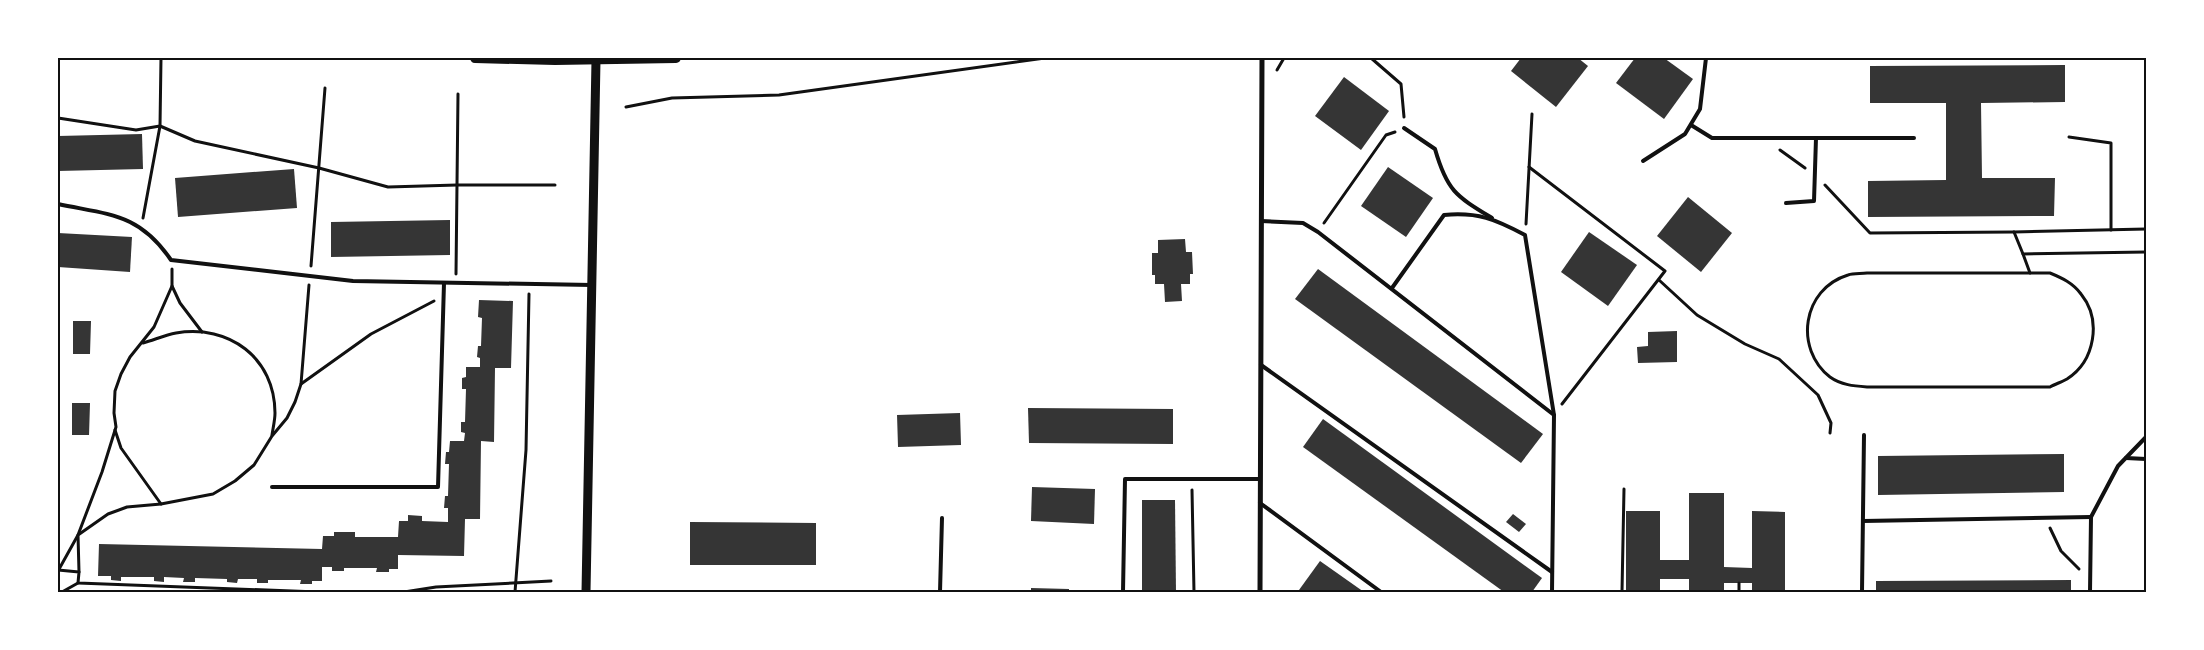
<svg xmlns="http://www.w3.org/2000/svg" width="2204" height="650" viewBox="0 0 2204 650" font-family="'Fira Sans',sans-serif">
<rect width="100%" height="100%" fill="#fff"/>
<g fill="#353535">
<path d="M 1521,58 L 1578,58 L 1588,66 L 1556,107 L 1511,71 Z"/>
<path d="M 1635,58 L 1664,58 L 1693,79 L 1664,119 L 1616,83 Z"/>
<path d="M 2065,65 L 2065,102 L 1981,103 L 1982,178 L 2055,178 L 2054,216 L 1868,217 L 1868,181 L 1946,180 L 1946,103 L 1870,103 L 1870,66 Z"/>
<path d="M 1344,77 L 1389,111 L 1361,150 L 1315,116 Z"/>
<path d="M 142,134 L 143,169 L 58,171 L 58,136 Z"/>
<path d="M 1388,167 L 1433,198 L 1406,237 L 1361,206 Z"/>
<path d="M 294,169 L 297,208 L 178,217 L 175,178 Z"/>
<path d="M 1688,197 L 1732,233 L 1701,272 L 1657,236 Z"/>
<path d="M 450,220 L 450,255 L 331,257 L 331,222 Z"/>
<path d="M 1589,232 L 1637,265 L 1608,306 L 1561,272 Z"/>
<path d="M 58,233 L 132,237 L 130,272 L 58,267 Z"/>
<path d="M 1185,239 L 1186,252 L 1192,252 L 1193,274 L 1190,274 L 1190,284 L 1181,284 L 1182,301 L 1165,302 L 1164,284 L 1155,284 L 1155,275 L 1152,275 L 1152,253 L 1158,253 L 1158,240 Z"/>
<path d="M 1318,269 L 1543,434 L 1521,463 L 1295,299 Z"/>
<path d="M 479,300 L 513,301 L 511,368 L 495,368 L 494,442 L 481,441 L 480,519 L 465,519 L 464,556 L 398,555 L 398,569 L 389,569 L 389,572 L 376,572 L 377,568 L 344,568 L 344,571 L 332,571 L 332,567 L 322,567 L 322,581 L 312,581 L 312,584 L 300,584 L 301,580 L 268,580 L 268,583 L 257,583 L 257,579 L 238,579 L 237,583 L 227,582 L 227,579 L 195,578 L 195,582 L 183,582 L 184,578 L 164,577 L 164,582 L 154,581 L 154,577 L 121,577 L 121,581 L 111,580 L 111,576 L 98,576 L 99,544 L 322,549 L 323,536 L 334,536 L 334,532 L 355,532 L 355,537 L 398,537 L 399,521 L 408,521 L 408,515 L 422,516 L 422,521 L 448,522 L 448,508 L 444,508 L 445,496 L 448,496 L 449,464 L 445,464 L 446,452 L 449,452 L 450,441 L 464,441 L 465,433 L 461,432 L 461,422 L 465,422 L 466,389 L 462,389 L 462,378 L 466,377 L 466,367 L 480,367 L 480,358 L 477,357 L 478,346 L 481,346 L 482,318 L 478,317 Z"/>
<path d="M 73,321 L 91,321 L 90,354 L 73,354 Z"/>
<path d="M 1677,331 L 1677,362 L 1638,363 L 1637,347 L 1648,346 L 1648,332 Z"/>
<path d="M 72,403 L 90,403 L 89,435 L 72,435 Z"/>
<path d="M 1028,408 L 1173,409 L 1173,444 L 1029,443 Z"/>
<path d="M 960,413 L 961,445 L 898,447 L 897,415 Z"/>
<path d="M 1323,419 L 1542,578 L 1532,592 L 1504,592 L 1303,447 Z"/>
<path d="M 2064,454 L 2064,492 L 1878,495 L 1878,456 Z"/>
<path d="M 1032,487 L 1095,489 L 1094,524 L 1031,521 Z"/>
<path d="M 1689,493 L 1724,493 L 1724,567 L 1752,568 L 1752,511 L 1785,512 L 1785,592 L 1752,592 L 1752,583 L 1724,583 L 1724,592 L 1689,592 L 1689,579 L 1660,579 L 1660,592 L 1626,592 L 1626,511 L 1660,511 L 1660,560 L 1689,560 Z"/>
<path d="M 1142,500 L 1175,500 L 1176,592 L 1142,592 Z"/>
<path d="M 1513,514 L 1526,524 L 1519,532 L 1506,522 Z"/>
<path d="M 690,522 L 816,523 L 816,565 L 690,565 Z"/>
<path d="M 1320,561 L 1364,592 L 1302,592 L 1299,590 Z"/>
<path d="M 2071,580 L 2071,592 L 1876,592 L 1876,581 Z"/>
<path d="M 1031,588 L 1069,589 L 1069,592 L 1031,592 Z"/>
</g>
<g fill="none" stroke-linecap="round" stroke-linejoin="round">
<g stroke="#111" stroke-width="3">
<path d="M 1371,58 L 1401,84 L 1404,117"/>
<path d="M 1277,70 L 1284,58"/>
<path d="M 626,107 L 672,98 L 779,95 L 1045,58"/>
<path d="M 58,118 L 136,130 L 160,126 L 195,141 L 319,168 L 388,187 L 457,185 L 555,185"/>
<path d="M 2069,137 L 2111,143 L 2111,230"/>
<path d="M 1780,150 L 1805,168"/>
<path d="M 1529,167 L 1665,271 L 1562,404"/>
<path d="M 1825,185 L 1870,233 L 2014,232 L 2146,229"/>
<path d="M 143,218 L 160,126 L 161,58"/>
<path d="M 1324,223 L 1386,135 L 1395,132"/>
<path d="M 1526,224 L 1532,114"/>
<path d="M 2014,232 L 2023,254 L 2146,252"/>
<path d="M 2023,254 L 2030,273"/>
<path d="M 311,266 L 325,88"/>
<path d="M 1867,273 L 2050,273 C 2062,278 2073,283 2081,294 C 2102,320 2095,361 2067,379 C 2062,382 2055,384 2050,387 L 1867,387 C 1854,386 1841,385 1830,377 C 1794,349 1802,289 1848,275 C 1854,273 1861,274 1867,273 Z"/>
<path d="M 456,274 L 458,94"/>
<path d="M 1659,280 L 1697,315 L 1745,344 L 1779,359 L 1818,395 L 1831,423 L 1830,433"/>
<path d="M 172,286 L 180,303 L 202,332"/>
<path d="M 143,343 C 154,340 165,335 176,333 C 229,324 275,358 275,413 C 275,420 273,428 272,435"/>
<path d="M 301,384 L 371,334 L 434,301"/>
<path d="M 115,430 L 121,448 L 161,504"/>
<path d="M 1192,490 L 1194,592"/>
<path d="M 2050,528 L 2061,551 L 2079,569"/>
<path d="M 58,570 L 79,572 L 78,583 L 318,592"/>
<path d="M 58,571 L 78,535 L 102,472 L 116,427 L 114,413 L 115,391 L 121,374 L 130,357 L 154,327 L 172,286 L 172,269"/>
<path d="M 79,572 L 78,535 L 108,514 L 127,507 L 161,504 L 213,494 L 235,481 L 254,465 L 272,436 L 287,418 L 295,402 L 301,384 L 309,285"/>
<path d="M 62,592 L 78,583"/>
<path d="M 404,592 L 436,587 L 551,581"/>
<path d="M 515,592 L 526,450 L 529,294"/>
<path d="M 1622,592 L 1624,489"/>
<path d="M 1739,592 L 1739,583"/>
</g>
<g stroke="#111" stroke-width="4">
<path d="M 1691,125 L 1712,138 L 1914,138"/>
<path d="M 1404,128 L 1435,149 C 1447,191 1456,196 1492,218"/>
<path d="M 1643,161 L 1685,134 L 1700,109 L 1706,58"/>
<path d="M 1786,203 L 1814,201 L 1816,138"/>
<path d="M 58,204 C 110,215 139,213 171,260 L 353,281 L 592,285"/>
<path d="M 1261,221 L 1303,223 L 1318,232 L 1554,415"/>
<path d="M 1392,288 L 1444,215 C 1478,212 1495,219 1525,235 L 1554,415 L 1552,592"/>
<path d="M 1261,365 L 1552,572"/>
<path d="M 2126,458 L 2146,459"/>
<path d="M 272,487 L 438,487 L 444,283"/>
<path d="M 1260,503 L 1381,592"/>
<path d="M 1863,521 L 2091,517"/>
<path d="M 940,592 L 942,518"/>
<path d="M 1123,592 L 1125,479 L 1260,479"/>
<path d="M 1862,592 L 1864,435"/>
<path d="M 2090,592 L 2091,517 L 2118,466 L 2146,437"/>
</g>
<path stroke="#111" stroke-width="5" d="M 1260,592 L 1262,58"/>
<path stroke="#111" stroke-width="9" d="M 586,592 L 596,60"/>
<path stroke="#111" stroke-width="10" d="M 475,58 L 555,60 L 676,58"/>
</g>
<rect width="2204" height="650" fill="none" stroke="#ffffff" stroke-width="118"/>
<rect x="59" y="59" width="2086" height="532" fill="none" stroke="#111" stroke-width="2"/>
</svg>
